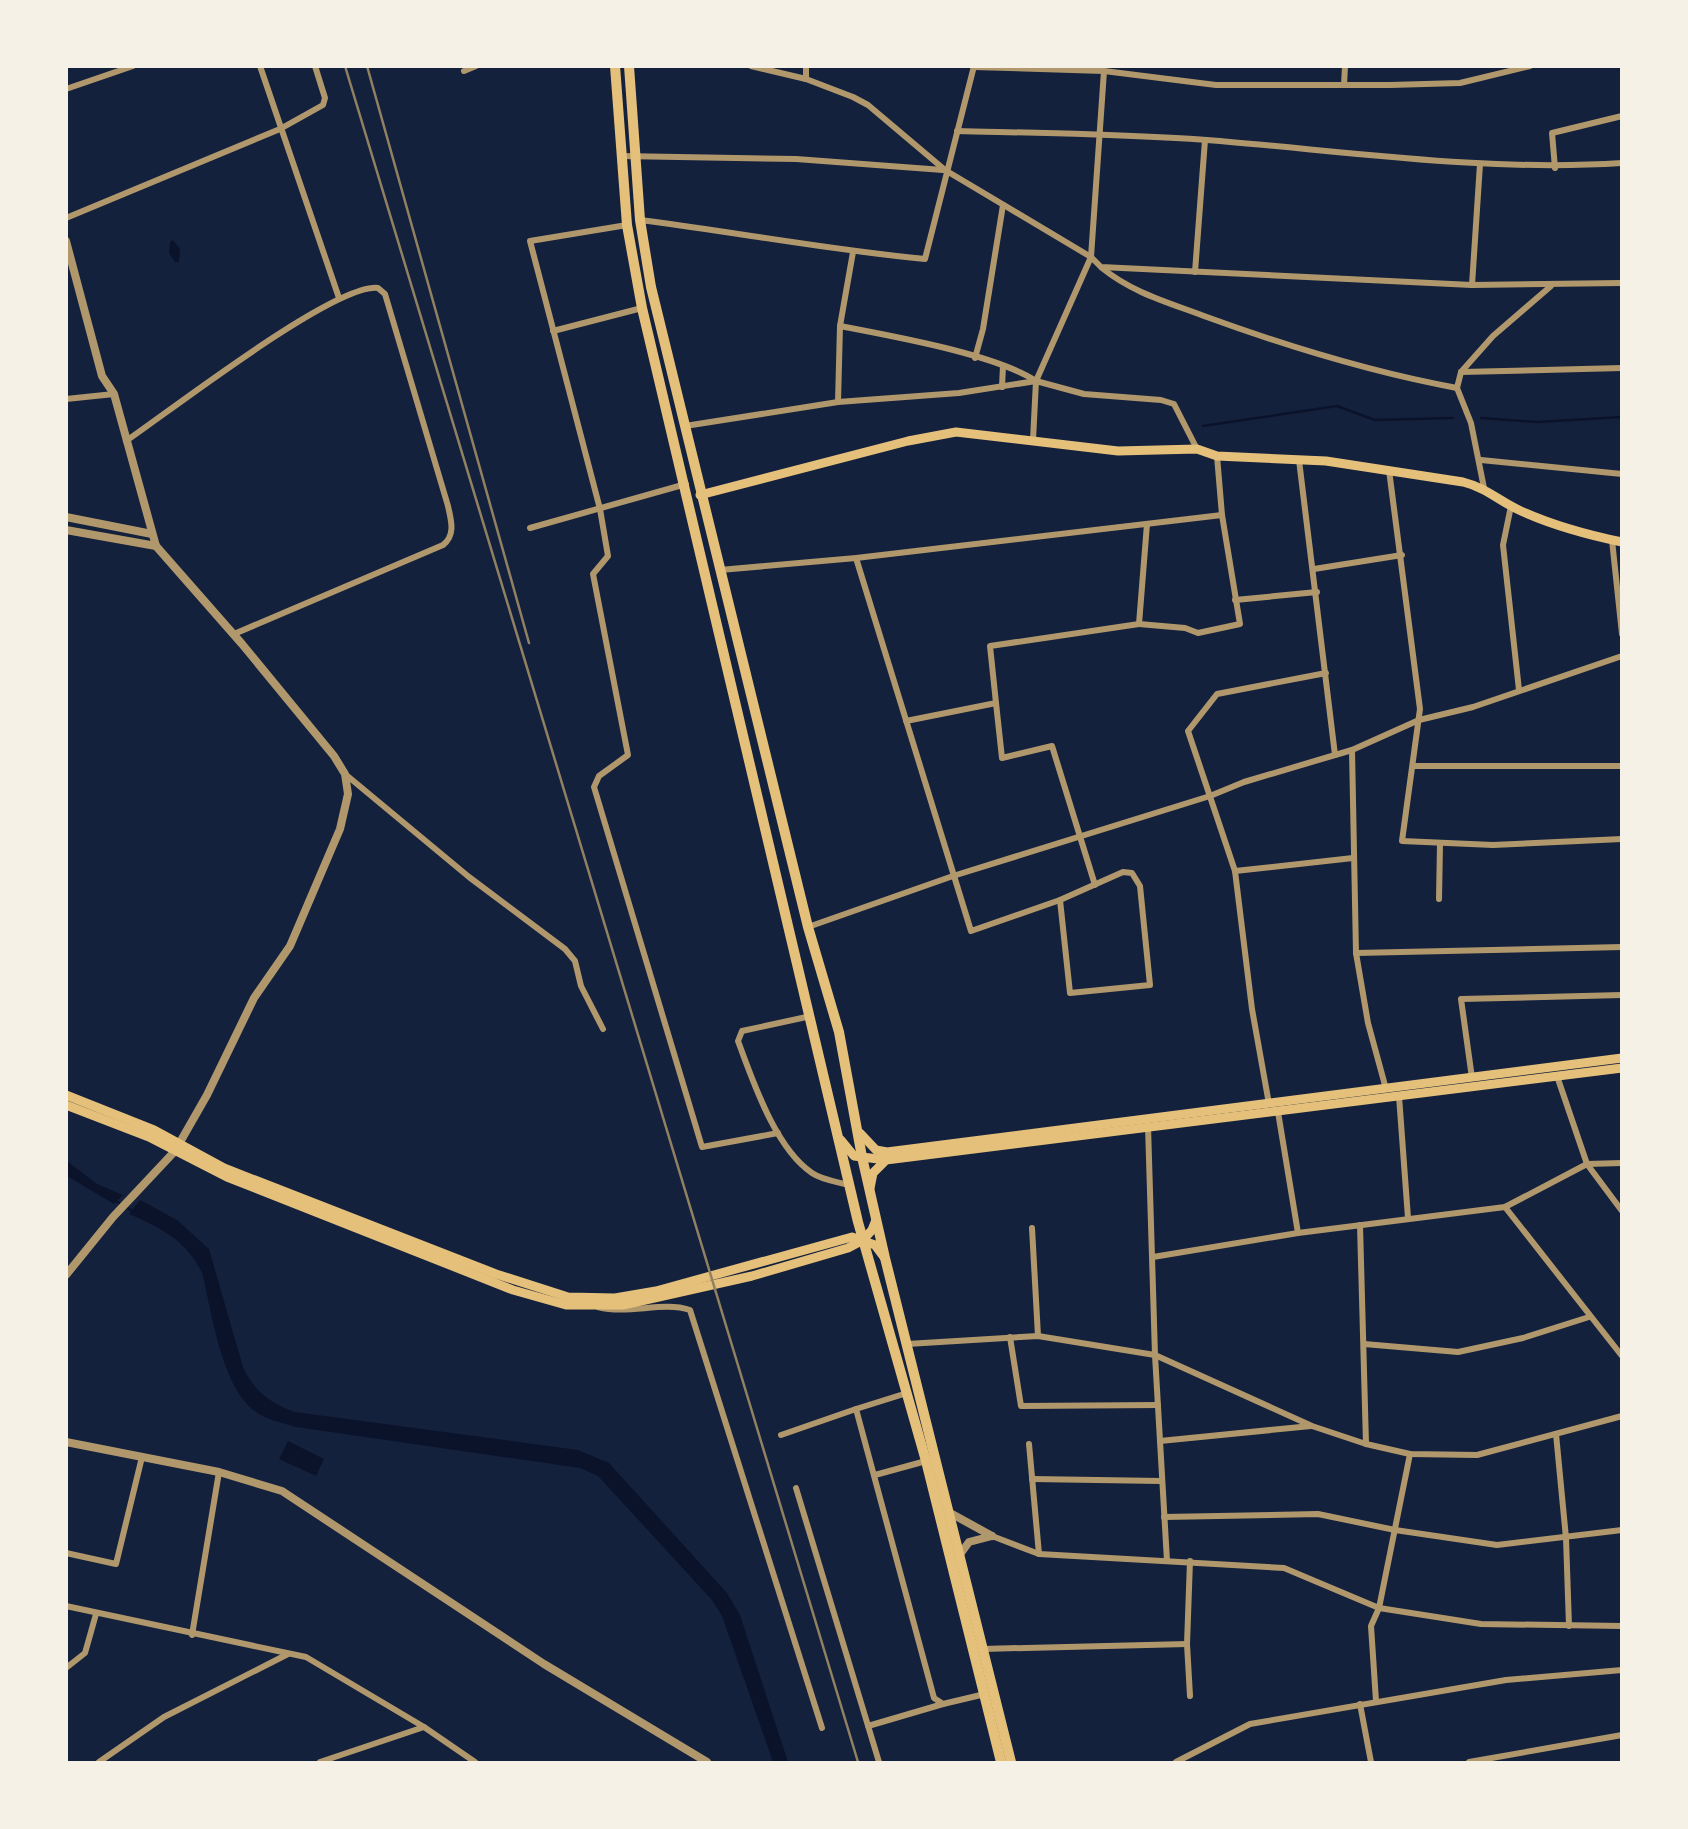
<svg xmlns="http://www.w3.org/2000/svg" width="1688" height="1829" viewBox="0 0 1688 1829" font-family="'Exo 2',sans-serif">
<rect width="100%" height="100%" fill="#14213d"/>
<g fill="#0b132b">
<path d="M 173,240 L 180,249 L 179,262 L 175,262 L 169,253 L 170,242 Z"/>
<path d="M 67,1161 L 97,1184 L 123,1195 L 114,1204 L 67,1176 Z"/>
<path d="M 140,1200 L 177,1220 L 209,1249 L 243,1367 C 254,1391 270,1403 295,1412 L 578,1450 L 609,1463 L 727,1593 L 740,1615 L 788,1762 L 773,1762 L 722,1616 L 712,1600 L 598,1476 L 580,1468 L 296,1427 C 282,1423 267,1420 256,1412 C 221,1387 212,1312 202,1273 C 186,1240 161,1228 129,1214 Z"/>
<path d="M 288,1441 L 324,1459 L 316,1476 L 279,1459 Z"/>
</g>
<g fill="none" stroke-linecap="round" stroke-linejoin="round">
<g stroke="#0b132b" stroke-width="2.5">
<path d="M 1481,418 L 1537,422 L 1622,417"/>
<path d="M 1203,426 L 1337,406 L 1375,420 L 1453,418"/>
<path d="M 116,1201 L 134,1212"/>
</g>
<g stroke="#b1986c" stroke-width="6">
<path d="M 260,66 L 339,298"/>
<path d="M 751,66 L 806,79 L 853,97 L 868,105 L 945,170 L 1091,257 L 1101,267 L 1472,285 L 1622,283"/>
<path d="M 806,66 L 806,79"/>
<path d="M 974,67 L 1104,71 L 1216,85 L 1390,85 L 1460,83 L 1530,66"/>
<path d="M 464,71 L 476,66"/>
<path d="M 1344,85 L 1345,66"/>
<path d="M 66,89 L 133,66"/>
<path d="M 957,131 C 1041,133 1124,134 1207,140 C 1345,151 1484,172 1622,163"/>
<path d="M 621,156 L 796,159 L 943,170"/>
<path d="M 1555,168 L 1552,133 L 1622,116"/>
<path d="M 66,218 L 280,129 L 323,105 L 325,98 L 315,66"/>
<path d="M 640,220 C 735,232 829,250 925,259 L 974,66"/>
<path d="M 627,225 L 530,241 L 600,509 L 608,556 L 593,574 L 628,755 L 599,776 L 594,787 L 702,1147 L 778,1133"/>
<path d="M 1102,268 C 1133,293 1167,302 1204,316 C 1286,346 1370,372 1457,388"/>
<path d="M 1195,272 L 1205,140"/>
<path d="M 1472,285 L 1480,164"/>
<path d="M 840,326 C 891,336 995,354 1036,381"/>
<path d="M 553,331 L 642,308"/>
<path d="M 975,358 L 983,329 L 1003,205"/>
<path d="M 1461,372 L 1622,368"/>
<path d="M 1002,387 L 1003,366"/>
<path d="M 66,399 L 114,394"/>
<path d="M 838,402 L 840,326 L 853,252"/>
<path d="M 685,426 L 838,402 L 959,393 L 1036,381 L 1084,394 L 1161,400 L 1174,404 L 1197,449"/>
<path d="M 1033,440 L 1036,381 L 1091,257 L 1104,71"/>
<path d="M 126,441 C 170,411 335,283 378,288 L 385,294 L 448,506 C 451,520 456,535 443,545 L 234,634"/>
<path d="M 1299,460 L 1335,755"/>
<path d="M 1481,460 L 1622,474"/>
<path d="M 1389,470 L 1420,709 L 1402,841 L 1493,845 L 1622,839"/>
<path d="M 1484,488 L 1471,423 L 1457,388 L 1461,372 L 1493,336 L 1551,286"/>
<path d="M 1511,506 L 1503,545 L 1519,690"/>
<path d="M 530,528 L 686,484"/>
<path d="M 1612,540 L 1622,634"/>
<path d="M 856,558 L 971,931 L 1060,900 L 1123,872 L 1132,873 L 1140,886 L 1150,985 L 1070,993 L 1060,900"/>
<path d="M 1314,569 L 1402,555"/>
<path d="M 720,570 L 856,558 L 1222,515"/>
<path d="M 1235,600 L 1317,592"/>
<path d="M 1139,624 L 1185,628 L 1198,633 L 1240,624 L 1222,515 L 1217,456"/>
<path d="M 996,703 L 990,646 L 1139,624 L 1147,524"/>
<path d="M 906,721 L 996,703 L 1002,758 L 1052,746 L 1095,885"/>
<path d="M 1352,750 L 1356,953 L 1368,1023 L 1386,1089"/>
<path d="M 1414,766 L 1622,766"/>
<path d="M 345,774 L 469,877 L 565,949 L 575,961 L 581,986 L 603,1029"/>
<path d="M 1235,871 L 1353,858"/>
<path d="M 1439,899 L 1440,844"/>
<path d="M 808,927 L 953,876 L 1210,796 L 1244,782 L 1352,750 L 1419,720 L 1473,707 L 1622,656"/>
<path d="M 1356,953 L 1622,947"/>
<path d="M 811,1016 L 742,1031 L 738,1041 C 753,1081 775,1148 812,1173 C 822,1180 838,1182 849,1185"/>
<path d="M 1557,1076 L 1587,1164 L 1622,1211"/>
<path d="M 1472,1078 L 1461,999 L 1622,995"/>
<path d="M 1399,1096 L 1408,1218"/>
<path d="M 1269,1104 L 1252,1009 L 1235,871 L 1188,731 L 1217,694 L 1326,673"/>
<path d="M 1278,1112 L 1298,1233"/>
<path d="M 1148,1126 L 1155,1355 L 1167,1561"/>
<path d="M 1505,1207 L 1622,1356"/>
<path d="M 1360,1225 L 1366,1444"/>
<path d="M 1032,1228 L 1038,1336"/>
<path d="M 1153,1257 L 1298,1233 L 1505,1207 L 1587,1164 L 1622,1163"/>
<path d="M 598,1307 C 629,1315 662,1301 690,1310 L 822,1728"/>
<path d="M 1010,1337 L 1021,1406 L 1158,1405"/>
<path d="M 907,1344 L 1038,1336 L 1155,1355 L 1312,1426 L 1366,1444 L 1410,1454 L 1477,1455 L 1622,1416"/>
<path d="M 1364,1344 L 1458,1352 L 1523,1338 L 1589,1317"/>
<path d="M 907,1393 L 856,1409 L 934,1698 L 943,1704 L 985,1694"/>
<path d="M 1556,1434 L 1566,1538 L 1569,1626"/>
<path d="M 781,1435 L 856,1409"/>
<path d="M 1160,1441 L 1311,1426"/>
<path d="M 1029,1444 L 1039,1554"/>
<path d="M 875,1475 L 926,1461"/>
<path d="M 1032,1479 L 1161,1481"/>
<path d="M 796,1488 L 879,1762"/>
<path d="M 1164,1517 L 1318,1514 L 1395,1530 L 1497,1545 L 1622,1530"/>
<path d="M 992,1536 L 1039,1554 L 1284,1568 L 1379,1608 L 1481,1624 L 1622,1626"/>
<path d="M 66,1553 L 116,1564 L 142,1457"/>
<path d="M 1190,1561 L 1187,1644 L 1190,1696"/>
<path d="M 66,1606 L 306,1657 L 424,1727 L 475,1762"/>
<path d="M 192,1635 L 219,1472"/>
<path d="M 982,1649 L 1187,1644"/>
<path d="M 66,1668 L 85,1653 L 96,1614"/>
<path d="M 1376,1701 L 1371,1626 L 1379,1608 L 1410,1454"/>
<path d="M 1360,1704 L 1371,1762"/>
<path d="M 868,1726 L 943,1704"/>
<path d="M 99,1762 L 164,1717 L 288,1654"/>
<path d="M 320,1762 L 424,1727"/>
<path d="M 1176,1762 L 1250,1724 L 1506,1680 L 1622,1670"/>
<path d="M 1469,1762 L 1622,1735"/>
</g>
<g stroke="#b1986c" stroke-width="8">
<path d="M 66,241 L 102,376 L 114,394 L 156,546 L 242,644 L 334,756 L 345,774 L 348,794 L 340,829 L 290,946 L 254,998 L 207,1095 L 175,1151 L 113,1217 L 66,1275"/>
<path d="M 66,517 L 152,534"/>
<path d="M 66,530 L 156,546"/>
<path d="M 66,1442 L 219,1472 L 282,1491 L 544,1664 L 707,1762"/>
<path d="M 952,1514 L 992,1536"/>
<path d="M 961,1553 L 969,1542 L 992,1536"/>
</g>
<g stroke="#e5c07b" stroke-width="9">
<path d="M 700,495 L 908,441 L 956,432 L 1118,451 L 1197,449 L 1217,456 L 1326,461 L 1463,482 C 1487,488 1499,501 1521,511 C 1552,525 1588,535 1622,542"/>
<path d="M 66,1095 L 154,1130 L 224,1168 L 496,1274 L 568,1297 L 615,1298 L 656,1291 L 852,1237 L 875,1245 L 884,1257"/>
<path d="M 66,1105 L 149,1137 L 227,1177 L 513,1290 L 566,1305 L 623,1305 L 752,1276 L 848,1248 L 863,1240 L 872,1230 L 876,1220"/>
<path d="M 860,1133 L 876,1150 L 887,1152 L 1622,1058"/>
<path d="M 841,1140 L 854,1156 L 886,1160"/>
<path d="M 870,1188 L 873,1173 L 886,1160 L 1622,1068"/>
</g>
<g stroke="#e5c07b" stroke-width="10">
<path d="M 615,66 L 627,225 L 642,308 L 858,1222 L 926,1461 L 1001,1762"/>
<path d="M 629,66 L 640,220 L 651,287 L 808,927 L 839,1032 L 862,1157 L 885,1258 L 1011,1762"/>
</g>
<g stroke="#918062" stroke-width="2.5">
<path d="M 345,66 L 858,1762"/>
<path d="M 367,66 L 529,643"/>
</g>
</g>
<rect width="1688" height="1829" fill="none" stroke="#f6f1e7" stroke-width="136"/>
</svg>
